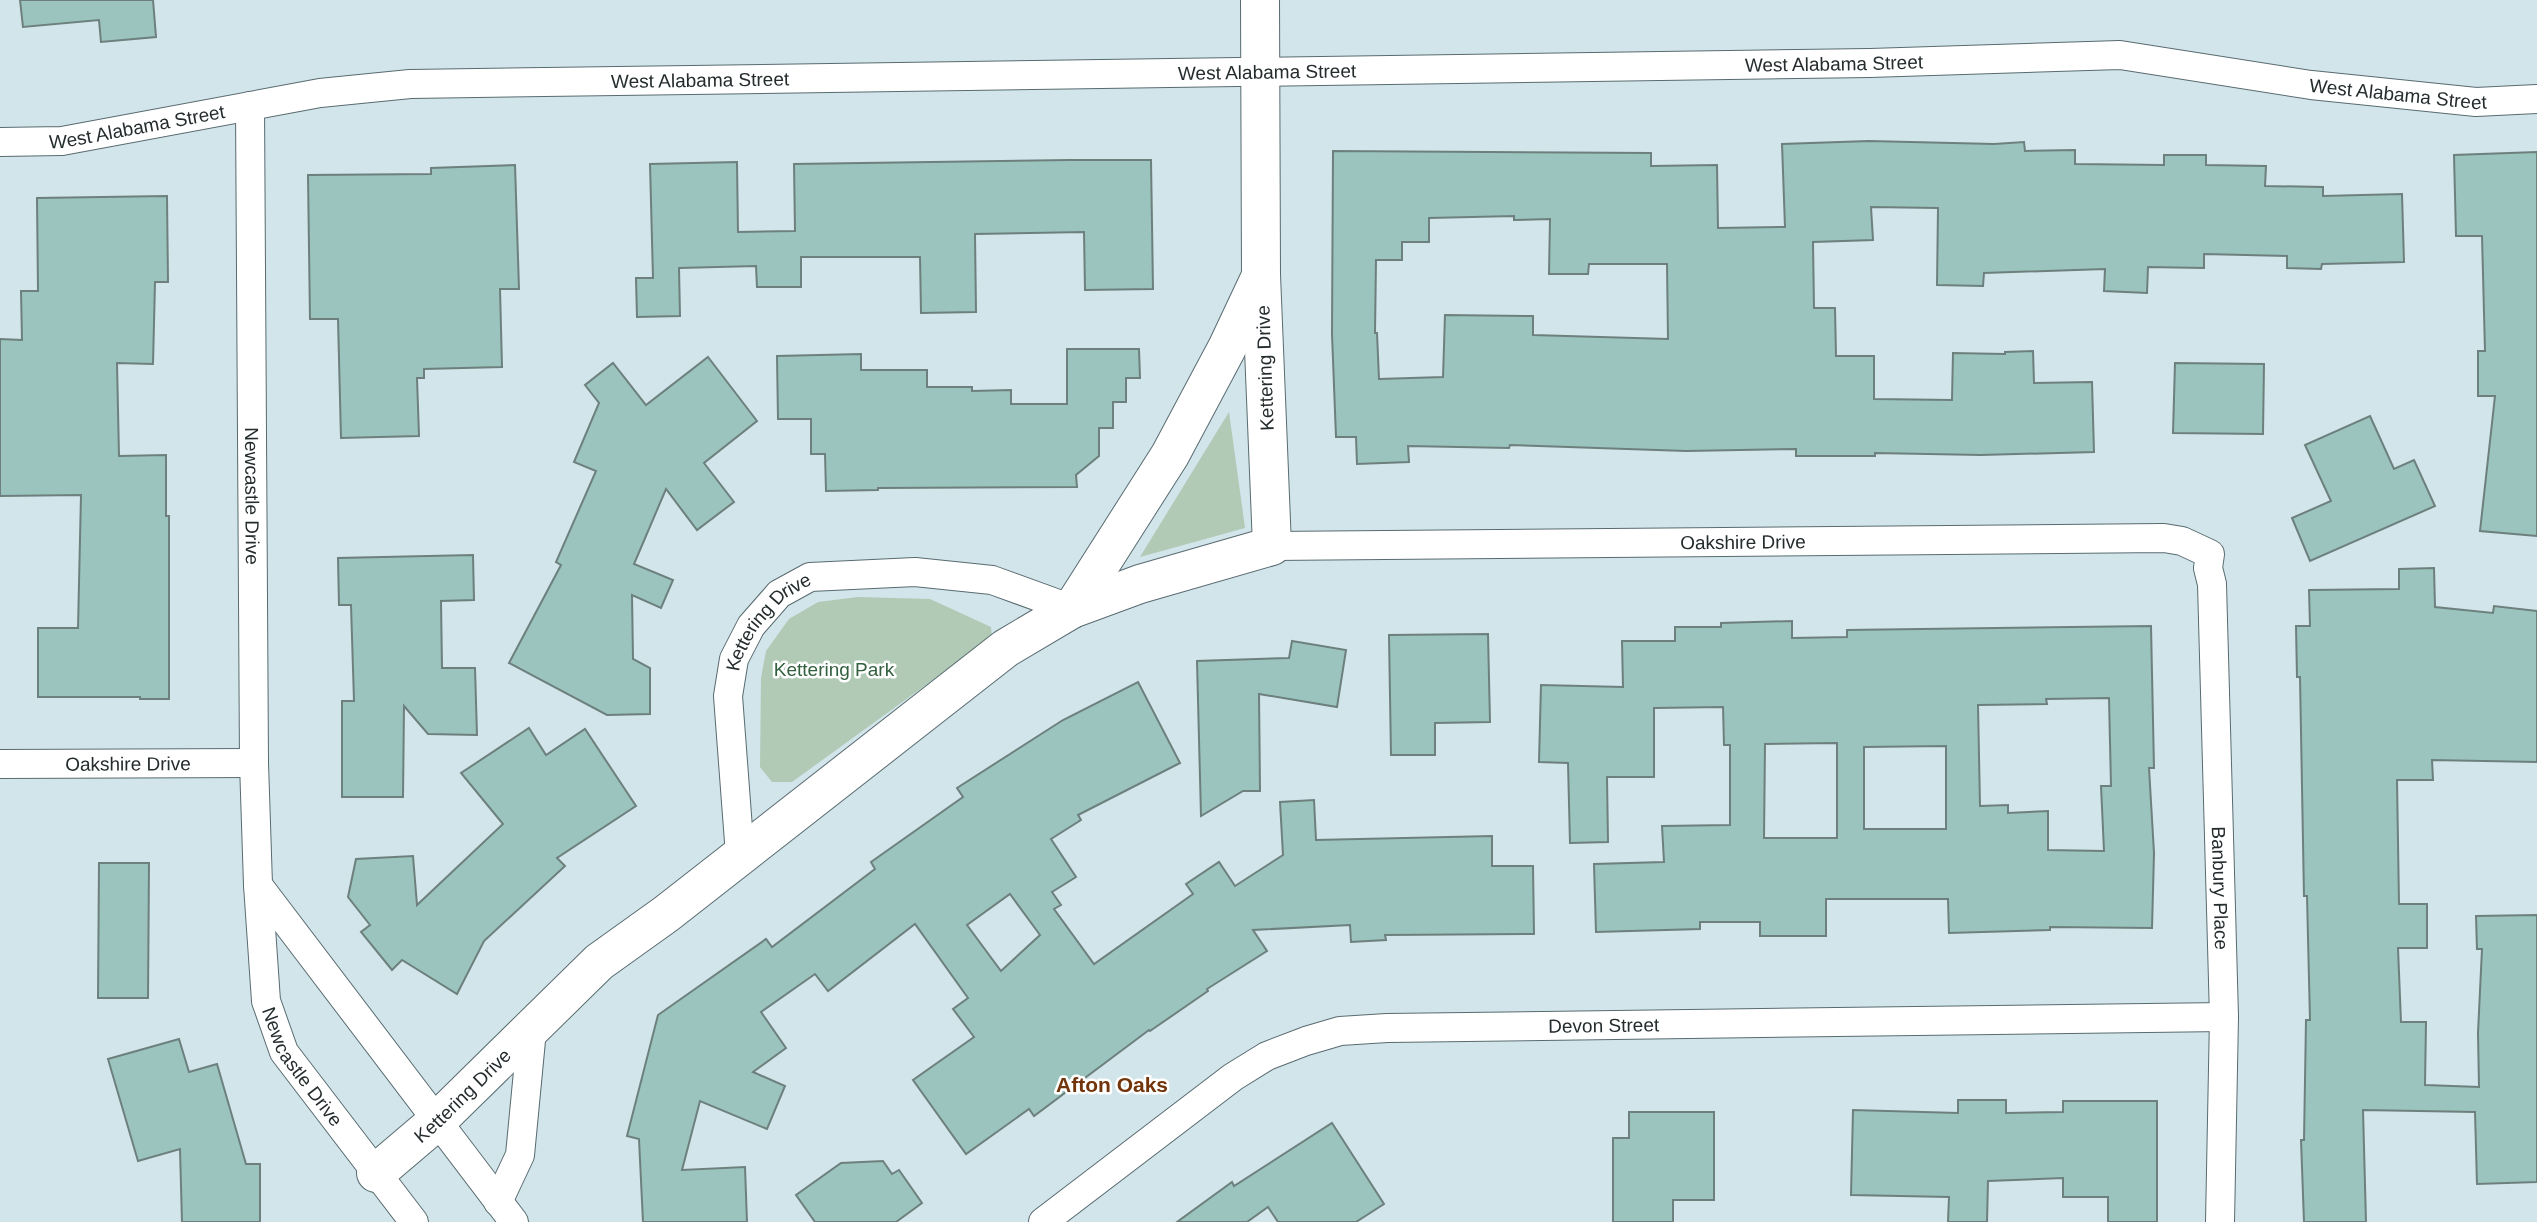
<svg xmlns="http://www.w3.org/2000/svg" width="2537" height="1222" viewBox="0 0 2537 1222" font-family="Helvetica,sans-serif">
<rect width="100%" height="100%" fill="#d1e5eb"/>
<g fill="#b0cab5">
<path d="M 1229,412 L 1245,528 L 1140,557 Z"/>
<path d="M 858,597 L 930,599 L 991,627 L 992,637 L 792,782 L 772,782 L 760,767 L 761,678 L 766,651 L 789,619 L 818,602 Z"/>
</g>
<g fill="#9bc4be" stroke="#6d807d" stroke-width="2" fill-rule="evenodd">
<path d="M 20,0 L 153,0 L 156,37 L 101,42 L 99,20 L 23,27 Z"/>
<path d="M 1869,141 L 1994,144 L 2024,142 L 2025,151 L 2075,150 L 2075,164 L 2164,165 L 2164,155 L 2206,155 L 2206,165 L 2266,166 L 2265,186 L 2323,187 L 2323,196 L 2402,194 L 2404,262 L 2322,264 L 2321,269 L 2287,268 L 2287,256 L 2204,254 L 2204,268 L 2148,267 L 2147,293 L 2104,291 L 2105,269 L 1984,273 L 1983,286 L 1937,285 L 1938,208 L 1871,207 L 1873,240 L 1813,242 L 1814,308 L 1835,308 L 1836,356 L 1874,356 L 1874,399 L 1952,400 L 1953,353 L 2005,354 L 2005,352 L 2033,351 L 2034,383 L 2092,382 L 2094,452 L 1981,455 L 1875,453 L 1875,456 L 1796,456 L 1796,449 L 1686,451 L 1510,445 L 1509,448 L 1408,446 L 1409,462 L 1357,464 L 1356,437 L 1336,437 L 1332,334 L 1333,151 L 1651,153 L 1651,166 L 1717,165 L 1718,228 L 1785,227 L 1782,144 ZM 1514,216 L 1514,220 L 1550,219 L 1549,274 L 1588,274 L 1589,264 L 1667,264 L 1668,339 L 1533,335 L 1533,316 L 1445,315 L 1443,377 L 1379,379 L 1377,333 L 1375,333 L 1376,260 L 1402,260 L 1402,242 L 1429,242 L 1429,218 Z"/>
<path d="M 2537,152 L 2537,536 L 2480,531 L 2495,396 L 2478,396 L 2478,351 L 2485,351 L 2482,236 L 2456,236 L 2454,155 Z"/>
<path d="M 1070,160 L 1151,160 L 1153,289 L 1085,290 L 1084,232 L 975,234 L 976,312 L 921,313 L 920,257 L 801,257 L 801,287 L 757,287 L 756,266 L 679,268 L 680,316 L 637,317 L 636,278 L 653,278 L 650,164 L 737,162 L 738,232 L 795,231 L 794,164 Z"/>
<path d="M 515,165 L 519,289 L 500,289 L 502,367 L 424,369 L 424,378 L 417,378 L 419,436 L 341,438 L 338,319 L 310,319 L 308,175 L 431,174 L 431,168 Z"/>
<path d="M 167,196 L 168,282 L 155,282 L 153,364 L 117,363 L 119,456 L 166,455 L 166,516 L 169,516 L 169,699 L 140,699 L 140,697 L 38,697 L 38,628 L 78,628 L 81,495 L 0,496 L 0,339 L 22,340 L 21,291 L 38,291 L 37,198 Z"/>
<path d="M 1067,349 L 1139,349 L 1140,378 L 1126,378 L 1126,402 L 1113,402 L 1113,428 L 1099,428 L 1099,456 L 1076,475 L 1077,487 L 878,488 L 878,490 L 826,491 L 825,454 L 811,454 L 811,419 L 778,419 L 777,356 L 861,354 L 861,370 L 927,370 L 927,387 L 972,387 L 972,391 L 1011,390 L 1011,404 L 1067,404 Z"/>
<path d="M 708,357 L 757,421 L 704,463 L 734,502 L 697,530 L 666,489 L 634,564 L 673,580 L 661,608 L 632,595 L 633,659 L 650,668 L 650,714 L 607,715 L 509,663 L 561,565 L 556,562 L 596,471 L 574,462 L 599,403 L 585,385 L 613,363 L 646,405 Z"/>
<path d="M 2175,363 L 2264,364 L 2263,434 L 2173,433 Z"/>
<path d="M 2370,416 L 2394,469 L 2414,460 L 2435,506 L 2310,561 L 2292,518 L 2331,501 L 2305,445 Z"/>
<path d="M 473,555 L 474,600 L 441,601 L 442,668 L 475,668 L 477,735 L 428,734 L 404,706 L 403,797 L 342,797 L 342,701 L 354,701 L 351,605 L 339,605 L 338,558 Z"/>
<path d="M 2434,568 L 2435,607 L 2493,613 L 2494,606 L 2537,611 L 2537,762 L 2432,760 L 2433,780 L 2397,780 L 2399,904 L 2427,904 L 2427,948 L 2398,948 L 2401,1022 L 2426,1022 L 2425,1085 L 2479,1087 L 2478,1033 L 2482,949 L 2477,949 L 2476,916 L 2537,915 L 2537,1182 L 2477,1184 L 2475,1112 L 2363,1110 L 2366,1222 L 2304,1222 L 2301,1140 L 2304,1140 L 2306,1020 L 2310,1020 L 2307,896 L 2304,896 L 2300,677 L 2297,677 L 2296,626 L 2310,626 L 2309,590 L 2399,589 L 2399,569 Z"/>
<path d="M 1792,621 L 1792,638 L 1847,637 L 1847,630 L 2151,626 L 2154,768 L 2149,768 L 2154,853 L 2152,928 L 2050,927 L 2050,930 L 1949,933 L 1948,899 L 1826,899 L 1826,936 L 1760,936 L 1760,922 L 1700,922 L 1700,929 L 1596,932 L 1594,864 L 1664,862 L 1662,826 L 1730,825 L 1730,745 L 1724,745 L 1723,707 L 1654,708 L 1654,777 L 1607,777 L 1608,842 L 1570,843 L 1568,763 L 1539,762 L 1541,685 L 1623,687 L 1622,641 L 1675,641 L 1675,627 L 1721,627 L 1721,623 ZM 2109,698 L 2111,786 L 2101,786 L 2104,851 L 2048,850 L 2048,811 L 2008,813 L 2008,805 L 1980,806 L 1978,705 L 2047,704 L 2046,699 ZM 1837,743 L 1837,838 L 1764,838 L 1765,744 ZM 1946,746 L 1946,829 L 1864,829 L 1864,747 Z"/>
<path d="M 1488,634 L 1490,722 L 1435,723 L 1435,755 L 1391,755 L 1389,635 Z"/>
<path d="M 1292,641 L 1346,650 L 1337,707 L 1259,694 L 1260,791 L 1243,791 L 1201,816 L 1197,661 L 1289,658 Z"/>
<path d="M 1138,682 L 1180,763 L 1078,815 L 1081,820 L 1051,839 L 1076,877 L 1052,892 L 1061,905 L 1054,909 L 1094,964 L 1193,894 L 1186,884 L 1219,862 L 1235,886 L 1283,855 L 1280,802 L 1314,800 L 1316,840 L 1492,836 L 1492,866 L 1533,866 L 1534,934 L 1385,935 L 1386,940 L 1351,942 L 1350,925 L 1253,930 L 1267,951 L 1207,989 L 1208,991 L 1150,1031 L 1149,1030 L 1034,1116 L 1029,1109 L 966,1154 L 913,1080 L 974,1037 L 953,1009 L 968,998 L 915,924 L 828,991 L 815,974 L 761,1012 L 786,1048 L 753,1072 L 785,1086 L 767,1129 L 700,1101 L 682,1170 L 745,1167 L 747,1222 L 643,1222 L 639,1139 L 627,1136 L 658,1015 L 766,939 L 772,947 L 875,869 L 871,862 L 963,797 L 957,788 L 1063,720 ZM 1010,894 L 1040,935 L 1001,971 L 967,925 Z"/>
<path d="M 529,728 L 546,755 L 585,729 L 636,806 L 557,858 L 565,866 L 484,941 L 457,994 L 402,960 L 392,970 L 361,932 L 370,925 L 348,897 L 356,859 L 413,856 L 417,905 L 503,824 L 461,773 Z"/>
<path d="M 99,863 L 149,863 L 148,998 L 98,998 Z"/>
<path d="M 179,1039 L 189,1072 L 217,1064 L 246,1164 L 260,1164 L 260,1222 L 182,1222 L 180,1149 L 138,1161 L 108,1059 Z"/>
<path d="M 1958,1100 L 2006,1100 L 2006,1113 L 2063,1112 L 2063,1101 L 2157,1101 L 2157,1222 L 2108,1222 L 2108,1197 L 2063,1197 L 2063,1178 L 1988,1181 L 1987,1222 L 1948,1222 L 1949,1197 L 1851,1195 L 1853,1110 L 1958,1113 Z"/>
<path d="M 1629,1112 L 1714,1112 L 1714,1200 L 1673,1200 L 1673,1222 L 1613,1222 L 1613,1138 L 1629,1138 Z"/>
<path d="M 1332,1123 L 1384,1204 L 1356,1222 L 1278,1222 L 1268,1207 L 1247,1222 L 1177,1222 L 1232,1182 L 1234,1186 Z"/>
<path d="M 883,1161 L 892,1174 L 899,1170 L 922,1203 L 896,1222 L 815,1222 L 796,1195 L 841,1163 Z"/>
</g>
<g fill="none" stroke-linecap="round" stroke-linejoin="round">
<defs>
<g id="street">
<path id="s1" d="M 250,106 L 254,763 L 258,885 L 266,1001 L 284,1052 L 414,1222"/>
<path id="s2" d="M 0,142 L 62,141 L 320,93 L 410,84 L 1870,63 L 2120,55 L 2311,85 L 2476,102 L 2537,99"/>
<path id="s3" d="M 1272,546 L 2164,538 L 2182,541 L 2210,554 L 2208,568 L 2212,584 L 2224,1017 L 2220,1222"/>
<path id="s4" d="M 0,764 L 254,763"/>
<path id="s5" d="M 740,855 L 728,696 L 734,659 L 751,626 L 779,594 L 810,577 L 915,572 L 992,580 L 1072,609"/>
<path d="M 258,885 L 514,1222"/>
<path d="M 498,1202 L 520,1155 L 532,1030"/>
<path id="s6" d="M 1043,1222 L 1233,1077 L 1267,1056 L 1306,1041 L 1340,1031 L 1387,1028 L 2224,1017"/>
</g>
<g id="secondary">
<path d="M 1072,609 L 1170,455 L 1227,348 L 1259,280"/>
<path id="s7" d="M 376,1173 L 436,1122 L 599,962 L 666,914 L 1006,648 L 1072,609 L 1140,584 L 1272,546 L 1261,275 L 1260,0"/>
</g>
</defs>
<use href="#street" stroke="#596b70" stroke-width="30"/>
<use href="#secondary" stroke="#596b70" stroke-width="40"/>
<use href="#street" stroke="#fff" stroke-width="28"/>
<use href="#secondary" stroke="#fff" stroke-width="38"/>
</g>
<g text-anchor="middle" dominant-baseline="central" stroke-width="5" stroke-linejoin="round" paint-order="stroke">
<g font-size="19" fill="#252c2e" stroke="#fff">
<text stroke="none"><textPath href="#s2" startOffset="1839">West Alabama Street</textPath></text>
<text stroke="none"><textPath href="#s2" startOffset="1272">West Alabama Street</textPath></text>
<text stroke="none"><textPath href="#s2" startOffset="705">West Alabama Street</textPath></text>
<text stroke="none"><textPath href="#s2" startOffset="2406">West Alabama Street</textPath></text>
<text stroke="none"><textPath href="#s2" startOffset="138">West Alabama Street</textPath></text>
<text transform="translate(1265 368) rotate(-92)">Kettering Drive</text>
<text stroke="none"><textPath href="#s1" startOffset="390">Newcastle Drive</textPath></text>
<text stroke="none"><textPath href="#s3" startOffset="471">Oakshire Drive</textPath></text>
<text stroke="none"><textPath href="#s5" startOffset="248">Kettering Drive</textPath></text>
<text stroke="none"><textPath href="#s4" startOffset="128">Oakshire Drive</textPath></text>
<text stroke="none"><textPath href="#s3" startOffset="1276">Banbury Place</textPath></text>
<text stroke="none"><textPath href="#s6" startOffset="620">Devon Street</textPath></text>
<text stroke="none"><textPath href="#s1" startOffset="971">Newcastle Drive</textPath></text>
<text stroke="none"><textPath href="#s7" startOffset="116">Kettering Drive</textPath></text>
</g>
<g font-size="19" fill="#33603f" stroke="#fff">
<text x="834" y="669">Kettering Park</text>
</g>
<g font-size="21" font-weight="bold" fill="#72350b" stroke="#fff">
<text x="1112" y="1084">Afton Oaks</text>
</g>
</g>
</svg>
